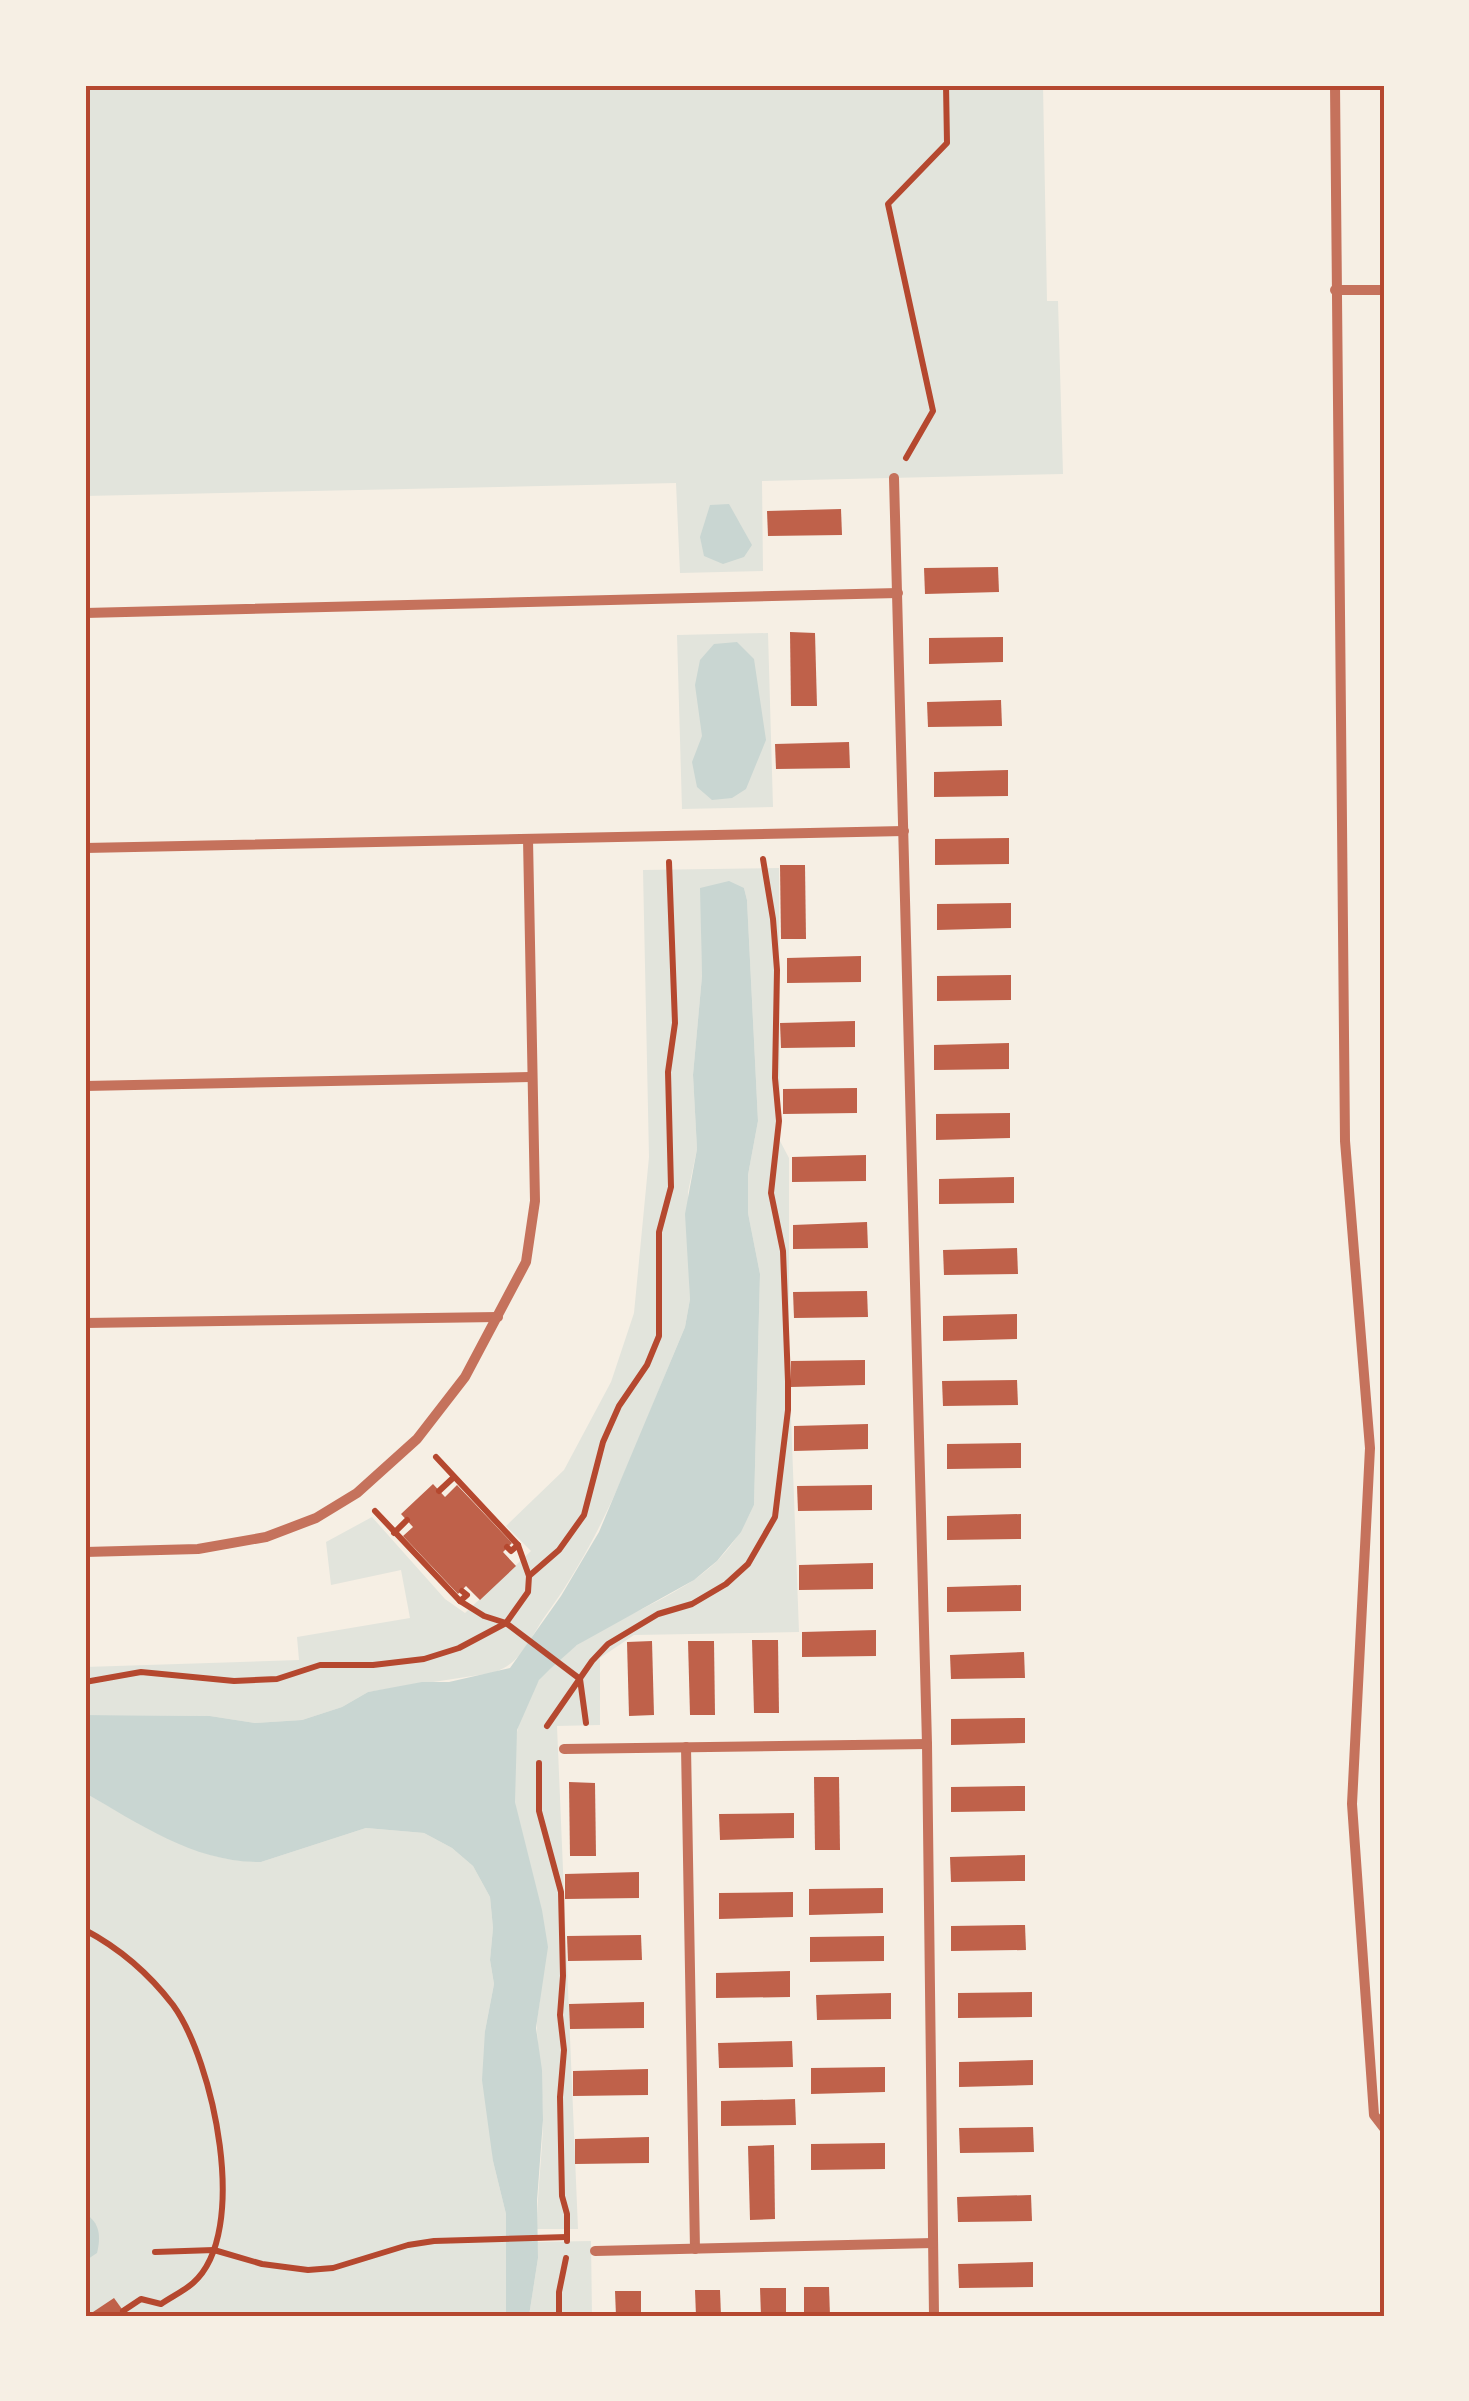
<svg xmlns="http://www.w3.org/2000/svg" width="1469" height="2401" viewBox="0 0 1469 2401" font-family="Overpass,sans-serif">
<rect width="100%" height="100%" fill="#f6efe4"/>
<g fill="#e2e4dc">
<path d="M 85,85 L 1043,85 L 1047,301 L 1058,301 L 1063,474 L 762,481 L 763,571 L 680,573 L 676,483 L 85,496 Z"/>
<path d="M 768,633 L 773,807 L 682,809 L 677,635 Z"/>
<path d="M 779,868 L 780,1141 L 789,1158 L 789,1363 L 799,1632 L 634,1635 L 600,1658 L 600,1725 L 557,1726 L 578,2229 L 537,2229 C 537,2194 542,2159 543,2123 C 543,2092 539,2062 537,2032 C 536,2019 540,2006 540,1994 C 543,1903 480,1758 539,1680 C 582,1624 668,1608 716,1562 C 733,1546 744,1526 754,1505 L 760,1274 L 748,1213 L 748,1175 L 758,1121 L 747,900 L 744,888 L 701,889 L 702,976 L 693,1075 L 697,1149 L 688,1192 L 690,1299 L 685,1327 C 643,1424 610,1527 548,1612 C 530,1636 523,1664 492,1673 L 368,1692 L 342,1707 L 302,1720 L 255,1723 L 210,1716 L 85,1715 L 85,1667 L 299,1660 L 297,1637 L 410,1618 L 401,1570 L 331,1585 L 326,1542 L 372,1517 L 445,1599 L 465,1613 L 531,1551 L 506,1526 L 564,1470 L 611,1382 L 634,1313 L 649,1157 L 643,870 Z"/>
<path d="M 85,1793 C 139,1822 197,1863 261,1862 L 366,1828 L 424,1833 L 452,1848 L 473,1866 L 490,1897 L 493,1928 L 490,1960 L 494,1984 L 485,2031 L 493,2161 L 506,2214 L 506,2316 L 85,2316 Z"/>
<path d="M 591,2241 L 592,2316 L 529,2316 L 538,2258 L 537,2242 Z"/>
</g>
<g fill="#c9d6d2">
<path d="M 729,504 L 752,545 L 744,557 L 723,564 L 704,556 L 700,537 L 710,505 Z"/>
<path d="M 737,642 L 754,659 L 766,740 L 746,789 L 732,798 L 712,800 L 697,787 L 692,762 L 702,736 L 695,685 L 700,660 L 714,644 Z"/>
<path d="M 729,881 L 744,888 L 747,900 L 758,1121 L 748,1175 L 748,1213 L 760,1274 L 754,1505 L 741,1532 L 717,1561 L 694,1580 L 577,1645 L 550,1669 L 539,1680 L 517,1730 L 515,1802 L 542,1910 L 548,1947 L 536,2028 L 542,2070 L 543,2120 L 537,2201 L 538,2258 L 529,2316 L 506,2316 L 506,2214 L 493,2161 L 482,2080 L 485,2031 L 494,1984 L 490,1960 L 493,1928 L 490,1897 L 473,1866 L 452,1848 L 424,1833 L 366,1828 L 261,1862 C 195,1863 140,1824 85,1793 L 85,1715 L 210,1716 L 255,1723 L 302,1720 L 342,1707 L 368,1692 L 422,1682 L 449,1682 L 510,1668 L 561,1596 L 599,1532 L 685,1327 L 690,1299 L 685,1214 L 697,1149 L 693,1075 L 702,976 L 700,888 Z"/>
<path d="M 85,2214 C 100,2222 101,2237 97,2253 L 85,2261 Z"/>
</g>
<g fill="#bf614a">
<path d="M 841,509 L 842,535 L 768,536 L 767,511 Z"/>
<path d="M 998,567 L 999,592 L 925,594 L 924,568 Z"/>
<path d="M 790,632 L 815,633 L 817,706 L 791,706 Z"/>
<path d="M 1003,637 L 1003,662 L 929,664 L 929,638 Z"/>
<path d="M 1001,700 L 1002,726 L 928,727 L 927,702 Z"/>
<path d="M 849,742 L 850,768 L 776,769 L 775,744 Z"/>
<path d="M 1008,770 L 1008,796 L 934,797 L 934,772 Z"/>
<path d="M 1009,838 L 1009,864 L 935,865 L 935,839 Z"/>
<path d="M 780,865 L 805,865 L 806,939 L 781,939 Z"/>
<path d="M 1011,903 L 1011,928 L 937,930 L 937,904 Z"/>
<path d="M 861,956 L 861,982 L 787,983 L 787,958 Z"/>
<path d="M 1011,975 L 1011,1000 L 937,1001 L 937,976 Z"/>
<path d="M 855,1021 L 855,1047 L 781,1048 L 780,1023 Z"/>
<path d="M 1009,1043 L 1009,1069 L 934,1070 L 934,1045 Z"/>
<path d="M 857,1088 L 857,1113 L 783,1114 L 783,1089 Z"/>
<path d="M 1010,1113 L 1010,1138 L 936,1140 L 936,1114 Z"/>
<path d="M 866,1155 L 866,1181 L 792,1182 L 792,1157 Z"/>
<path d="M 1014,1177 L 1014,1203 L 939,1204 L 939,1179 Z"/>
<path d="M 867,1222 L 868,1248 L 793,1249 L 793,1225 Z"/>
<path d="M 1017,1248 L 1018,1274 L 944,1275 L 943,1250 Z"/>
<path d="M 867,1291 L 868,1317 L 794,1318 L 793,1292 Z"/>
<path d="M 1017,1314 L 1017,1339 L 943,1341 L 943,1316 Z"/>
<path d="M 865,1360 L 865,1385 L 791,1387 L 791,1361 Z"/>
<path d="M 1017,1380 L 1018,1405 L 943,1406 L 942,1381 Z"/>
<path d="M 868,1424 L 868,1449 L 794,1451 L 794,1426 Z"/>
<path d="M 1021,1443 L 1021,1468 L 947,1469 L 947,1444 Z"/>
<path d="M 433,1484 L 445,1497 L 457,1485 L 512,1543 L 503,1552 L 516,1566 L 480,1600 L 466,1586 L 458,1594 L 403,1536 L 413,1527 L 401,1514 Z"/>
<path d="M 872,1485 L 872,1510 L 798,1511 L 797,1486 Z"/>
<path d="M 1021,1514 L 1021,1539 L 947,1540 L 947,1516 Z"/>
<path d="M 873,1563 L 873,1589 L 799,1590 L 799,1565 Z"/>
<path d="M 1021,1585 L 1021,1611 L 947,1612 L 947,1587 Z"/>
<path d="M 876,1630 L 876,1656 L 802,1657 L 802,1632 Z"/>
<path d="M 752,1640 L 778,1640 L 779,1713 L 754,1713 Z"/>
<path d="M 652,1641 L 654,1715 L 629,1716 L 627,1642 Z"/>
<path d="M 688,1641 L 714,1641 L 715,1715 L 690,1715 Z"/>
<path d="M 1024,1652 L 1025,1678 L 951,1679 L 950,1655 Z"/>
<path d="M 1025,1718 L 1025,1743 L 951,1745 L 951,1719 Z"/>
<path d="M 814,1777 L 839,1777 L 840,1850 L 815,1850 Z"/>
<path d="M 569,1782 L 595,1783 L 596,1856 L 570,1856 Z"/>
<path d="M 1025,1786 L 1025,1811 L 951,1812 L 951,1787 Z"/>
<path d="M 794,1813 L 794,1838 L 720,1840 L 719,1814 Z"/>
<path d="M 1025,1855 L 1025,1881 L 951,1882 L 950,1857 Z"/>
<path d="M 639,1872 L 639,1898 L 565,1899 L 565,1874 Z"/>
<path d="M 883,1888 L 883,1913 L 809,1915 L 809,1889 Z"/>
<path d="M 793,1892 L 793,1917 L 719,1919 L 719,1893 Z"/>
<path d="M 1025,1925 L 1026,1950 L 951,1951 L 951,1926 Z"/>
<path d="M 641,1935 L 642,1960 L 568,1961 L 567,1936 Z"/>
<path d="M 884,1936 L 884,1961 L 810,1962 L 810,1937 Z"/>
<path d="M 790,1971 L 790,1997 L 716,1998 L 716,1973 Z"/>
<path d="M 1032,1992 L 1032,2017 L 958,2018 L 958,1993 Z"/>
<path d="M 891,1993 L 891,2019 L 817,2020 L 816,1995 Z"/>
<path d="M 644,2002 L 644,2028 L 570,2029 L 569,2004 Z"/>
<path d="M 792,2041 L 793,2067 L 719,2068 L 718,2043 Z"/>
<path d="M 1033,2060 L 1033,2085 L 959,2087 L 959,2062 Z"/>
<path d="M 885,2067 L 885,2092 L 811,2094 L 811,2068 Z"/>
<path d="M 648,2069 L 648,2095 L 573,2096 L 573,2071 Z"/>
<path d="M 795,2099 L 796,2125 L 721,2126 L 721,2101 Z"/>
<path d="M 1033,2127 L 1034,2152 L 960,2153 L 959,2128 Z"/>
<path d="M 649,2137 L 649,2163 L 575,2164 L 575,2139 Z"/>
<path d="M 885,2143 L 885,2169 L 811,2170 L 811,2144 Z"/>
<path d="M 774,2145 L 775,2219 L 750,2220 L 748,2146 Z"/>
<path d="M 1031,2195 L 1032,2221 L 958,2222 L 957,2197 Z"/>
<path d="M 1033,2262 L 1033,2287 L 959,2288 L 958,2264 Z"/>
<path d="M 804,2287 L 829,2287 L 830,2316 L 804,2316 Z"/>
<path d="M 760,2288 L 786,2288 L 786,2316 L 761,2316 Z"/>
<path d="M 695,2290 L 720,2290 L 721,2316 L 696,2316 Z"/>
<path d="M 615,2291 L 641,2291 L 641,2316 L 616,2316 Z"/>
<path d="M 114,2298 L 127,2316 L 87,2316 Z"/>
</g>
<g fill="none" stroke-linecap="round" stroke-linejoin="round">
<g stroke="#b5482f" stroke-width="6">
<path d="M 906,458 L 933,411 L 888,204 L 947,143 L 946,85"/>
<path d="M 436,1457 L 518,1545 L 529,1576"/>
<path d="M 439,1491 L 454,1477"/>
<path d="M 375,1511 L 460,1601 L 484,1616 L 506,1623 L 580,1679 L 586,1723"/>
<path d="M 394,1533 L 407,1520"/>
<path d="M 507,1547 L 511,1551 L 518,1545"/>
<path d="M 460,1601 L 467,1595 L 462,1591"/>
<path d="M 85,1682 L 141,1672 L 234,1681 L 277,1679 L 320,1665 L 373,1665 L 424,1659 L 459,1648 L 506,1623 L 528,1592 L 529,1576 L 559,1550 L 584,1515 L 603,1442 L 619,1406 L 647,1365 L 659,1336 L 659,1232 L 671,1187 L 668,1072 L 675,1023 L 669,862"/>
<path d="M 547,1726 L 592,1661 L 608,1644 L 658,1614 L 692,1604 L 726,1584 L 748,1564 L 775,1517 L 788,1410 L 788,1381 L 783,1251 L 771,1193 L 779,1121 L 775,1078 L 777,970 L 773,919 L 763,859"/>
<path d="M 539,1763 L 539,1811 L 561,1892 L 563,1976 L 560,2015 L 564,2050 L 560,2097 L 562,2196 L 567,2214 L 567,2241"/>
<path d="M 85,1930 C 119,1948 150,1975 173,2005 C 213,2060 251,2232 193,2283 C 184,2291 171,2297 161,2304 L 141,2299 L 123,2311"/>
<path d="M 155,2252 L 214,2250 L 262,2264 L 308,2270 L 333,2268 L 408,2245 L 434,2241 L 567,2237"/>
<path d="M 559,2316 L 559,2292 L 566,2258"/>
</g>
<g stroke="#c5725c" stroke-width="10">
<path d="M 1335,85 L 1345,1141 L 1370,1448 L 1352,1804 L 1374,2115 L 1384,2128"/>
<path d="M 1335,290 L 1384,290"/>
<path d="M 894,478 L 927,1744 L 934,2316"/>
<path d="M 85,613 L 898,593"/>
<path d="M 85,848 L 904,831"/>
<path d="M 85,1086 L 530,1077"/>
<path d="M 85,1323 L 498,1317"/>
<path d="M 85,1552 L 198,1549 L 266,1537 L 316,1518 L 357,1493 L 417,1439 L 465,1377 L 526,1262 L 535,1201 L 528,839"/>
<path d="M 686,1747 L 695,2249"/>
<path d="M 564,1749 L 927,1744"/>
<path d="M 595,2251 L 933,2243"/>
</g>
</g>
<rect width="1469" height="2401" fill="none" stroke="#f6efe4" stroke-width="175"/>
<rect x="88" y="88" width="1294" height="2226" fill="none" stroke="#b5482f" stroke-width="4"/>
</svg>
